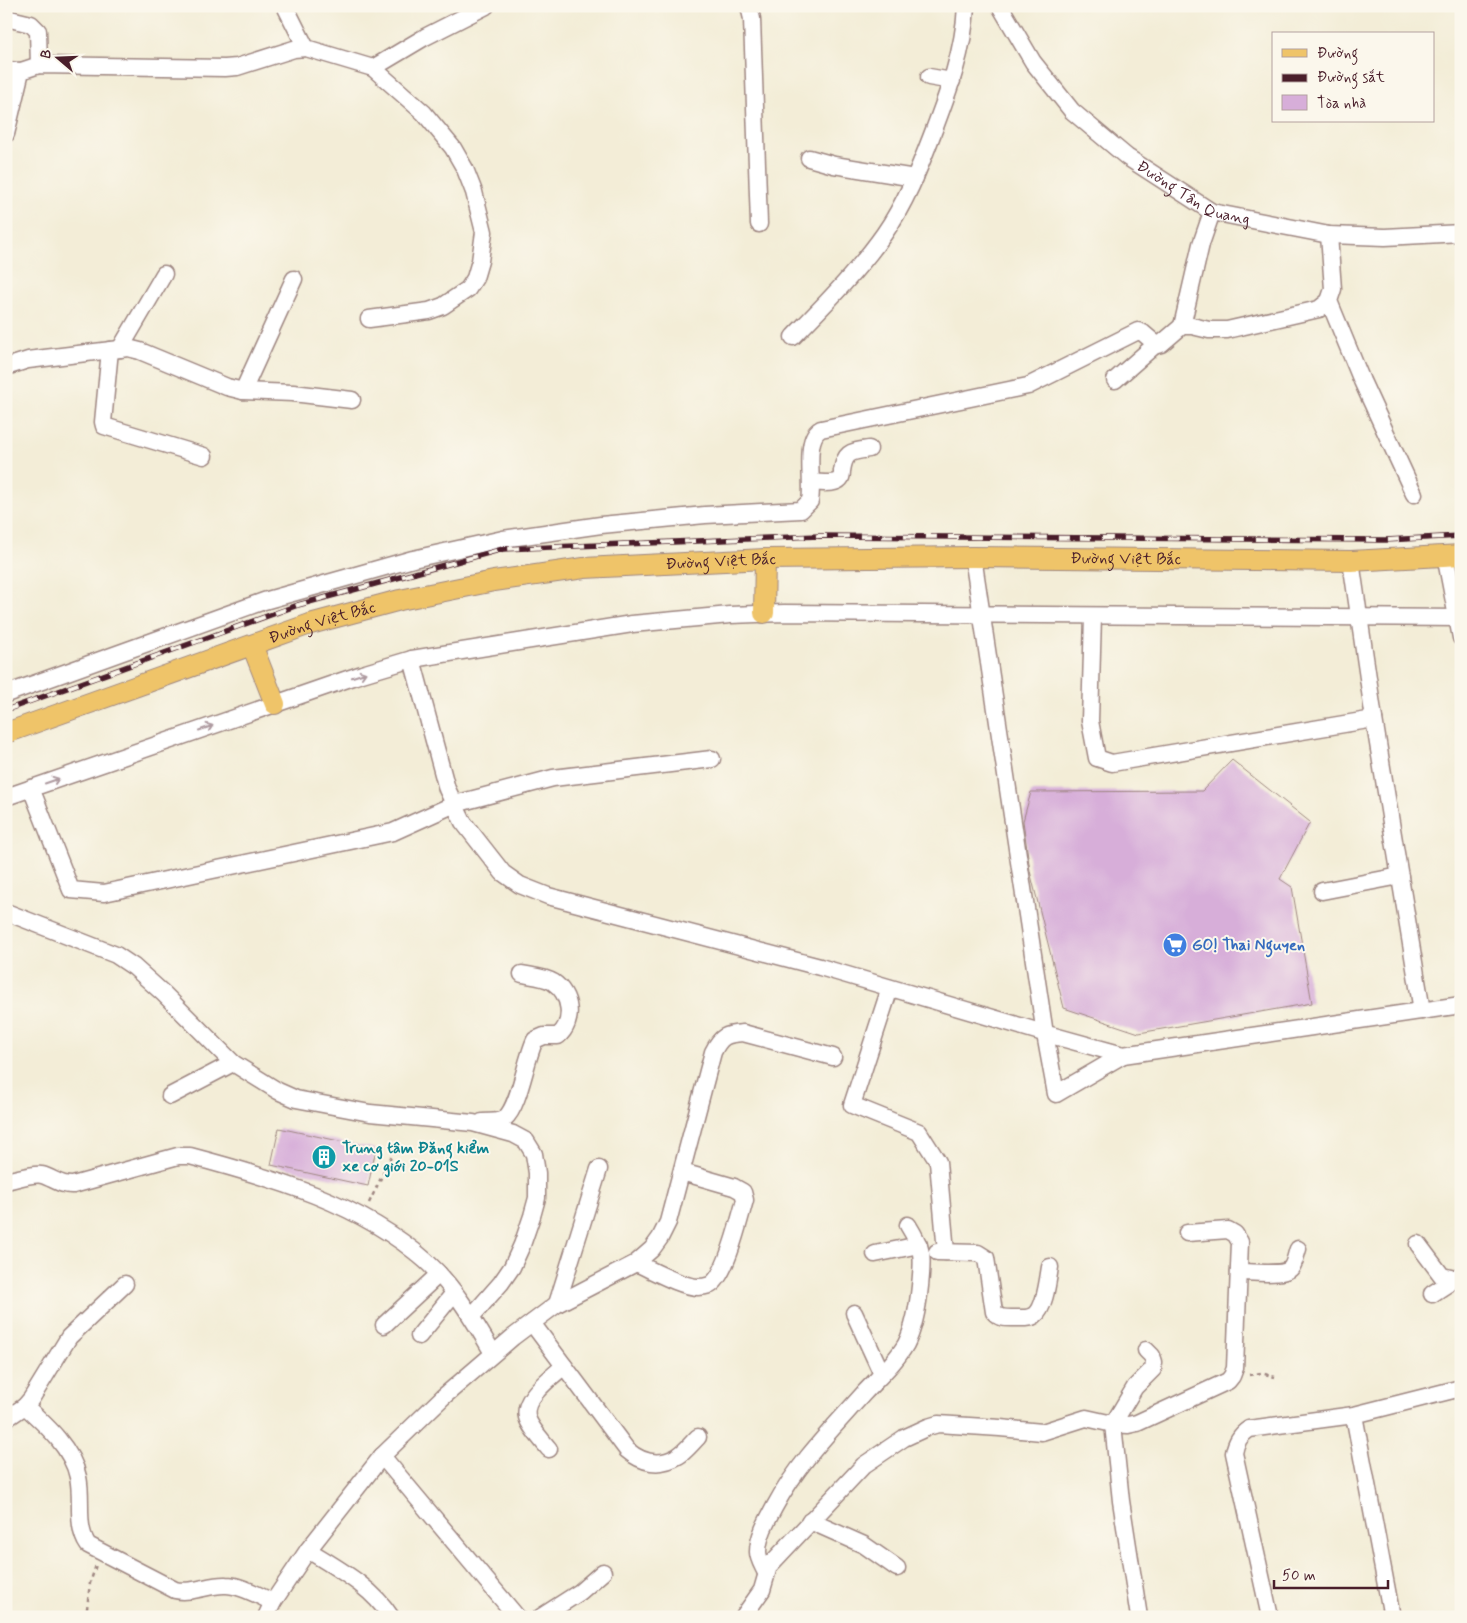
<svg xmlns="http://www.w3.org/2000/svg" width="1467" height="1623" viewBox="0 0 1467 1623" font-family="Mynerve,sans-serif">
<rect width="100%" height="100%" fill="#fbf7ec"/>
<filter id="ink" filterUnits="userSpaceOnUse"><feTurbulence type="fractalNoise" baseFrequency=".02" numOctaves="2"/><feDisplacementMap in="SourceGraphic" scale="10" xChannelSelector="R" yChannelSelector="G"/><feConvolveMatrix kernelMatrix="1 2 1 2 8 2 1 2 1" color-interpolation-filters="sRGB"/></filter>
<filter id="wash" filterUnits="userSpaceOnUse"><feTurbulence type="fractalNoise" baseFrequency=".0096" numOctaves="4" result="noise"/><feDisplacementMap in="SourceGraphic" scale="20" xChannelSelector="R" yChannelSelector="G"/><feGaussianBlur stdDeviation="1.12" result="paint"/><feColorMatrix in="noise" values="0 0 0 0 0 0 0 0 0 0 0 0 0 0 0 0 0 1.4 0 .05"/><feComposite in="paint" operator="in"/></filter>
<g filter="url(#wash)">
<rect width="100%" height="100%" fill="#f3edd7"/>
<g id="blocks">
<g fill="#d7aed9">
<path d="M 1232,760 L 1310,822 L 1280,879 L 1292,887 L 1312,1003 L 1139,1033 L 1064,1008 L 1030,871 L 1023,821 L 1031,792 L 1202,791 Z"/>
<path d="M 279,1128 L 376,1149 L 368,1186 L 271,1165 Z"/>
</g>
</g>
</g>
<g filter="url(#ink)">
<use href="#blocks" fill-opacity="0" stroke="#9e8681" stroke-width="1"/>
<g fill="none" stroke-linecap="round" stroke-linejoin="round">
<defs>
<g id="minor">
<path d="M 285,6 L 306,48"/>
<path d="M 749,6 L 752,19 L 759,224"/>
<path id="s1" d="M 1000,6 L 1033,62 L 1072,111 L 1127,157 L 1212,212 L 1329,235 L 1385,237 L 1461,233"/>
<path d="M 6,18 L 31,24 L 38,31 L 39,65"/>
<path d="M 373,68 L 425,37 L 486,6"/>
<path d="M 6,70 L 21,71 L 39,65 L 225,68 L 237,67 L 294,49 L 306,48 L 373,68 L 424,113 L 453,148 L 465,169 L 474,192 L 484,232 L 480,261 L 475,278 L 468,289 L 443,306 L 429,311 L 369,319"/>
<path d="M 929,77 L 952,81"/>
<path d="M 6,134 L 21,71"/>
<path d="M 809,158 L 834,165 L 915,178"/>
<path d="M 1329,235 L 1333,289 L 1329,301 L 1362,381 L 1414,494"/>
<path d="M 1182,326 L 1201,244 L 1212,212"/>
<path d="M 793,337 C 824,305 858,271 884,234 C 905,204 919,169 932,135 C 948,93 964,51 966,6"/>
<path d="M 120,349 L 164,274"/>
<path d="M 110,350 L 103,422 L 104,426 L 204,456"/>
<path d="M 6,367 L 28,360 L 128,348 L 140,351 L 227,387 L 243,391 L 293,393 L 352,400"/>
<path d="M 1115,380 L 1155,345"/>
<path d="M 243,391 L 294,279"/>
<path d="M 812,483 C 819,482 835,485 840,479 C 842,477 842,474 842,471 C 845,451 851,452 869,449"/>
<path d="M 1445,555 L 1461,638"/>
<path d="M 973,557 L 1045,1034 L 1056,1094 L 1123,1055"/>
<path d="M 1351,561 L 1374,719 L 1422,1011"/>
<path d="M 1093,616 L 1090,721 L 1097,758 L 1112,763 L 1374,719"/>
<path d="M 412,659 L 447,789 L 463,822 L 503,873 L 520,885 L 548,896 L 820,967 L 1047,1034 L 1123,1055 L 1461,1005"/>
<path d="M 6,694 L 264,601 L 413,559 L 503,539 L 601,525 L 705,515 L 801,510 L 810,501 C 814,482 803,438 821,429 L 1028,386 L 1138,331 L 1143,333 L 1157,345 L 1161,344 L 1182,326 L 1192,326 L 1209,330 L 1227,330 L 1319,309 L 1329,301"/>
<path d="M 31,788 L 71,890 L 104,893 L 393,832 L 455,804 L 553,778 L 712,759"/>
<path d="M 6,797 L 362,674 L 412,659 L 632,624 L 730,615 L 784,613 L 1461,618"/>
<path d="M 1322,891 L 1400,876"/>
<path d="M 6,912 L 116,955 L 134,967 L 164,994 L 233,1063 L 278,1091 L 296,1099 L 370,1113 L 473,1123 L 513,1134 L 526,1141 L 534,1154 L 537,1173 L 537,1198 L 532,1216 L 522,1245 L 512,1267 L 501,1283 L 472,1316"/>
<path d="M 890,988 L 852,1105 L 919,1132 L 938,1162 L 946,1252"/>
<path d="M 170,1096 L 233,1063"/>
<path d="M 482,1122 C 489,1122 500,1122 505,1118 C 519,1107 526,1058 535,1040 L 544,1036 L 558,1036 C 575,1022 571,994 553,982 C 545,977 532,976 522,974"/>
<path d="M 6,1181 C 15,1179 34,1173 42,1175 C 53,1178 61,1186 73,1185 L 178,1156 L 190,1156 C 273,1178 361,1203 426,1261 C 455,1287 474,1321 493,1353"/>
<path d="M 1418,1244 L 1442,1276 L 1455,1279 L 1461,1276"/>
<path d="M 937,1252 L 978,1253 L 986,1258 L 994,1312 C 1000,1319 1007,1318 1016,1318 C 1022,1318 1030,1319 1035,1315 C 1045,1308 1048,1279 1050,1267"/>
<path d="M 875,1254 L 919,1245"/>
<path d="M 636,1263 C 652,1270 682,1287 698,1287 C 701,1287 707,1286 710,1285 C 726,1277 740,1217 745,1200 L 743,1192 L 734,1187 L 682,1172"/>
<path d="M 1239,1272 C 1249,1272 1285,1276 1291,1268 C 1295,1263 1296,1254 1298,1249"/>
<path d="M 1432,1294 L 1455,1279"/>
<path d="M 557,1304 L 599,1169"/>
<path d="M 854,1313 L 882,1374"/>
<path d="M 532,1323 L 627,1450 C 642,1463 660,1467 678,1456 C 685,1452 692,1443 698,1437"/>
<path d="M 384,1325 L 439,1274"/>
<path d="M 419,1336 L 454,1293"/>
<path d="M 25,1406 C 46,1425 72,1448 78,1477 C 83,1498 75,1526 88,1545 L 175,1590 C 192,1594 209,1584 226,1585 C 241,1585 259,1596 273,1602"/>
<path d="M 1354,1415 L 1392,1617"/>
<path d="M 6,1419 L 25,1406 L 31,1399 L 69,1337 L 125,1284"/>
<path d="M 549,1449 C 542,1440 530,1428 527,1417 C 522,1398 552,1377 564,1366"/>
<path d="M 382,1456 L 517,1617"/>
<path d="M 810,1521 L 864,1545 L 897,1568"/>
<path d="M 308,1550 C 338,1569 371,1586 391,1617"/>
<path d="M 766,1573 C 763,1566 758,1559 758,1552 C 758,1536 768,1519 775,1506 C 798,1463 832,1429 864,1393 C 878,1378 895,1363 906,1344 C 915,1326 918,1306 920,1286 C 923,1256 924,1251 908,1225"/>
<path d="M 266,1617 L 273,1602 L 308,1550 L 382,1456 L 443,1397 L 513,1337 L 557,1304 L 636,1263 L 652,1249 L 660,1238 L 668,1222 L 713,1052 C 721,1036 726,1034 743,1033 L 833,1057"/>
<path d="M 541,1617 L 580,1592 L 603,1572"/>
<path d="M 743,1617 L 762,1590 L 769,1566 L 864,1465 L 904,1438 L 928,1427 L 938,1424 L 1000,1428 L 1042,1432 L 1086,1418 L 1113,1424 L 1128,1425 L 1137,1423 L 1228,1381 L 1232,1376 L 1235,1368 L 1240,1242 L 1235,1234 L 1228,1230 L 1187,1233"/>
<path d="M 1139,1617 L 1121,1501 L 1113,1424 L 1135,1387 L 1153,1369 L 1154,1362 L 1152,1356 L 1146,1350"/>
<path d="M 1270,1617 L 1234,1453 C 1236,1442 1240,1435 1249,1429 L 1354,1415 L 1461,1388"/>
</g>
<g id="major">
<path d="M 764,613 L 765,559"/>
<path d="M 252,645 L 275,704"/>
<path id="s2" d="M 6,733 L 310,624 L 400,600 L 494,581 L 584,568 L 765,559 L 973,557 L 1351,561 L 1461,555"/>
</g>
</defs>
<use href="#minor" stroke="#9e8681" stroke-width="19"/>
<use href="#major" stroke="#9e8681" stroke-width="22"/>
<g stroke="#9e8681" stroke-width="2.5" stroke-dasharray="4 4" stroke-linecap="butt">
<path d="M 369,1203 L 391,1157"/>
<path d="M 1249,1375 L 1261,1373 L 1275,1377"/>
<path d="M 86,1617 L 90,1583 L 96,1565"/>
</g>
<use href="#minor" stroke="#fff" stroke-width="16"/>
<use href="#major" stroke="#efc469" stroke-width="20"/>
<defs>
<path id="rail" d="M 6,710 L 298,605 L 503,549 L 819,536 L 1386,540 L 1461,536"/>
</defs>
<use href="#rail" stroke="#4a1f2b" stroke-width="5.5"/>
<use href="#rail" stroke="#fbf7ec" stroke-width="4" stroke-dasharray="11" stroke-linecap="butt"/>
</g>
<defs><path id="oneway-shaft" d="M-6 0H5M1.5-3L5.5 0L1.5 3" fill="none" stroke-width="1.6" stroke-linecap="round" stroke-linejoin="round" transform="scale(1.25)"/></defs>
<g stroke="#ae9aa0">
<use href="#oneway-shaft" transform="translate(359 675) rotate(-18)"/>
<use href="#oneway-shaft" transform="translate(206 728) rotate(-19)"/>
<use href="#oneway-shaft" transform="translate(52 781) rotate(-19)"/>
</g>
</g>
<defs>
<symbol id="supermarket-disc" viewBox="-11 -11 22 22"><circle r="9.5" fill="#3f7fe0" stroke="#fbf7ec"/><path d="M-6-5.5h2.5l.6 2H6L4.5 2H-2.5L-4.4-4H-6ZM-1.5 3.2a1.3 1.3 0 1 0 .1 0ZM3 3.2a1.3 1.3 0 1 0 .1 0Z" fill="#fff"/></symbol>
<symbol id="building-disc" viewBox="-11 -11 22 22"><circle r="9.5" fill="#0f9aa8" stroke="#fbf7ec"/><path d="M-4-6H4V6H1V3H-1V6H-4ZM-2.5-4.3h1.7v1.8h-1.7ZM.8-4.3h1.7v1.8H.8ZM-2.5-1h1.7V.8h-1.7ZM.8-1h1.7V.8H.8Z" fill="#fff"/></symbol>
</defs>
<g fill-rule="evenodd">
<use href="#supermarket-disc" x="1161" y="931" width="28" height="28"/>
<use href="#building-disc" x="310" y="1143" width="28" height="28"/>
</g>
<g text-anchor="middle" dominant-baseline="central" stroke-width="4" stroke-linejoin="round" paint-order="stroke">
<g font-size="16" fill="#4a1f2b" stroke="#fbf7ec">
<text stroke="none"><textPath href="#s1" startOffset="276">Đường Tân Quang</textPath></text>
<text stroke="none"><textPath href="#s2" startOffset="1145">Đường Việt Bắc</textPath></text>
<text stroke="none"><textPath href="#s2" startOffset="740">Đường Việt Bắc</textPath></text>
<text stroke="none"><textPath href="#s2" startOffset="335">Đường Việt Bắc</textPath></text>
</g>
<g font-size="16" font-weight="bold" fill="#366cbe" stroke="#fbf7ec" text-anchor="start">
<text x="1192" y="945">GO! Thai Nguyen</text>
</g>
<g font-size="16" font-weight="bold" fill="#0d838f" stroke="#fbf7ec" text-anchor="start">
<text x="342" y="1148">Trung tâm Đăng kiểm<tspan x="342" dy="18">xe cơ giới 20-01S</tspan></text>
</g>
</g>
<rect width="1467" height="1623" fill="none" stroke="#fbf7ec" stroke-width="25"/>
<rect x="1272" y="32" width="162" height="90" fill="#fbf7ec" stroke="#b4a19f"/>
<rect x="1282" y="49" width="25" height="8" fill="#efc469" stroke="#b4a19f"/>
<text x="1317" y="58" font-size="15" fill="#4a1f2b">Đường</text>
<rect x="1282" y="74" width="25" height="8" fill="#4a1f2b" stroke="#b4a19f"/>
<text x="1317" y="82" font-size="15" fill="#4a1f2b">Đường sắt</text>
<rect x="1282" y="95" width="25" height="15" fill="#d7aed9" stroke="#b4a19f"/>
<text x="1317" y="108" font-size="15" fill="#4a1f2b">Tòa nhà</text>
<g transform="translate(58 58) rotate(289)" stroke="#fbf7ec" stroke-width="4" paint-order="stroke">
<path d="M0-4L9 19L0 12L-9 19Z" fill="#4a1f2b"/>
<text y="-8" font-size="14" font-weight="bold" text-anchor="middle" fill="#4a1f2b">B</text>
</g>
<path d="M1274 1580v8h114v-8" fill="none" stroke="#4a1f2b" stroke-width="2.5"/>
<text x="1282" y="1580" font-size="15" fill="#4a1f2b" stroke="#fbf7ec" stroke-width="4" paint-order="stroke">50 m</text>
</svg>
